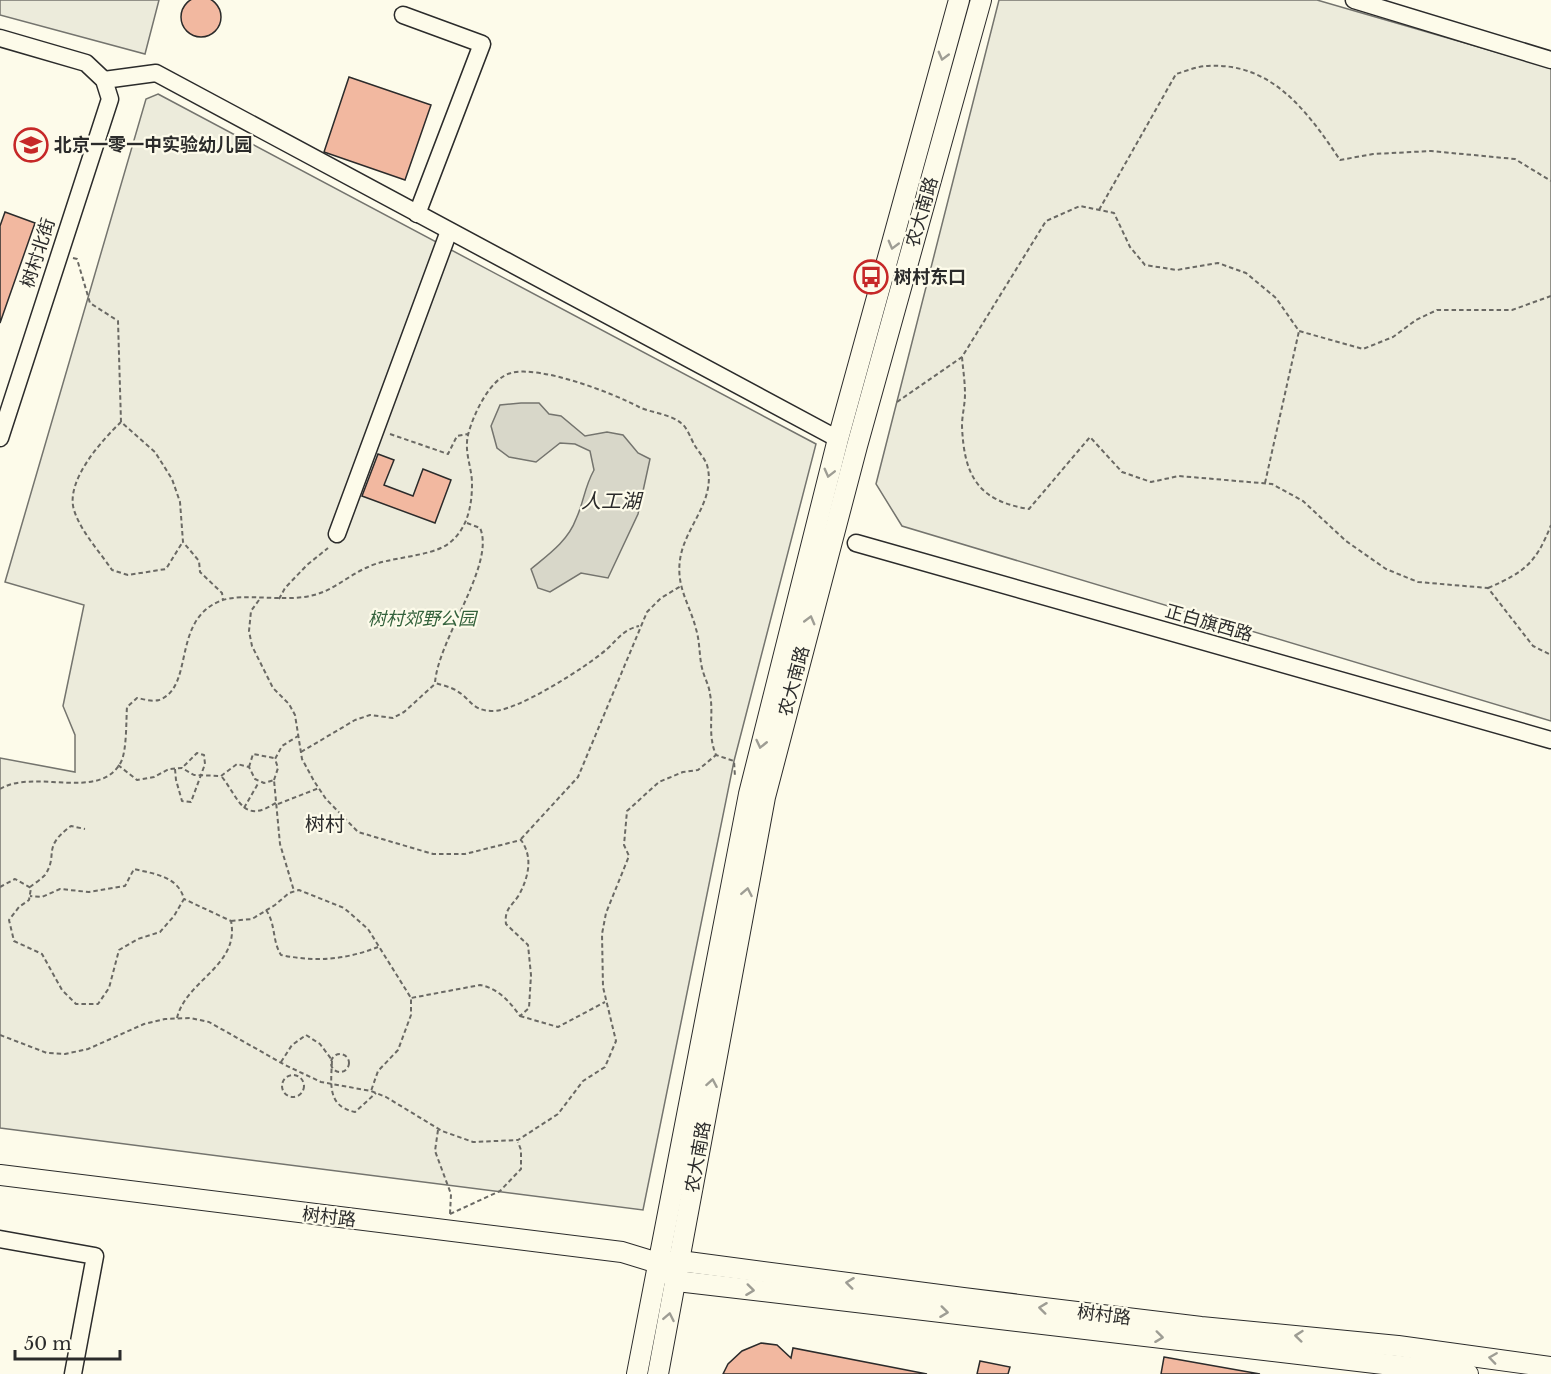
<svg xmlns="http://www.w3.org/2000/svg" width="1551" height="1374" viewBox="0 0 1551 1374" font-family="'Libre Baskerville','Noto Sans SC',serif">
<rect width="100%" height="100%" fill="#fdfbea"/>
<g fill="#ecebdb" stroke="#74746e" stroke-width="1.5">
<path d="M 0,0 L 159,0 L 145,54 L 0,15 Z"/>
<path d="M 999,0 L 1317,0 L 1551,68 L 1551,721 L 902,526 L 876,484 Z"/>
<path d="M 158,94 L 816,444 L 734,761 L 643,1210 L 0,1128 L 0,758 L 75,772 L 75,735 L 63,706 L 84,605 L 5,582 L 146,99 Z"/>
</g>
<path fill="#d8d7c9" stroke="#74746e" stroke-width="1.5" d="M 521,403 L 539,403 L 549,414 L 561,416 L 585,436 L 607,432 L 623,435 L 638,453 L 650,459 L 638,514 L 608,578 L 581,573 L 550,592 L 538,588 L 531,569 C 548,555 568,541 576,519 C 584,502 584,488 594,470 L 590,451 L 575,444 L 560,443 L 536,462 L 509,457 L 497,448 L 491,426 L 500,405 Z"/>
<g fill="#f2b8a0" stroke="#2b2b2b" stroke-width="1.5">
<circle cx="201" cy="17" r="20"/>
<path d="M 349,77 L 431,105 L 405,180 L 324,152 Z"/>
<path d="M 5,212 L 35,223 L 0,323 L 0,226 Z"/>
<path d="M 378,454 L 394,460 L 384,485 L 413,496 L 423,469 L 451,480 L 435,523 L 362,496 Z"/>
<path d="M 761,1343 L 777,1345 L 791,1358 L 793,1348 L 927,1374 L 723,1374 L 728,1364 L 742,1351 Z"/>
<path d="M 1164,1357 L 1260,1374 L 1161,1374 Z"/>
<path d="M 980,1361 L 1010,1367 L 1008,1374 L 977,1374 Z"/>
</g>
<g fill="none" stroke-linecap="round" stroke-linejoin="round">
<defs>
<g id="minor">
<path d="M 1354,0 L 1551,60"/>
<path d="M 403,15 L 482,44 L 417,214"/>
<path d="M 0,38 L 86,63 L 104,80 L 110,99 L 0,438"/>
<path d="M 104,80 L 156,73 L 838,439"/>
<path d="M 337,534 L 449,231"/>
<path d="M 856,543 L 1551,740"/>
<path d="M 0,1239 L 95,1256 L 73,1374"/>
</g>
<g id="major">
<path d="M 0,1175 L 622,1252 L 658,1263 L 680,1261 L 963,1298 L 1201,1327 L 1398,1346 L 1551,1367"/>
<path d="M 668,1273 L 677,1281 L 1468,1374"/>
<path d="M 637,1374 L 749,794 L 838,439 L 959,0"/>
<path d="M 658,1374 L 765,797 L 857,446 L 981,0"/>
</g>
</defs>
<use href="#minor" stroke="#2b2b2b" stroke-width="19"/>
<use href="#major" stroke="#2b2b2b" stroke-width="22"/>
<g stroke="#6a6964" stroke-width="2" stroke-dasharray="4.5 3" stroke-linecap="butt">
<path d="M 1099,210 L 1176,74 C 1186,71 1198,66 1208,66 C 1272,62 1308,112 1340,160 L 1373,154 L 1431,151 L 1515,159 L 1551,181"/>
<path d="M 73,258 L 77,259 L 90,303 L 118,321 L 121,422 L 155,452 L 172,479 L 180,502 L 183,542 L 199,561 L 200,572 L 222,593 L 223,600"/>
<path d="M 962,357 C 963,369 965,382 965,394 C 965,405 962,415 962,426 C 964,476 978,501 1029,509 L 1090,437 L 1122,472 L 1151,482 L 1179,476 L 1272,484 L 1303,501 L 1346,541 L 1386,569 L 1418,582 L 1488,588 L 1533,646 L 1551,655"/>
<path d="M 897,402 L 962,357 L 1046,221 L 1080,206 L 1114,213 L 1130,247 L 1145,265 L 1177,270 L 1218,263 L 1246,273 L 1276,298 L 1299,331 L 1363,349 L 1393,337 L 1416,320 L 1437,310 L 1512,310 L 1551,296"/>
<path d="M 121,422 C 102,440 65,481 74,510 C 81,532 100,552 112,570 L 128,575 L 166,569 L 182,543"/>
<path d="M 390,434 L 448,454 L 457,436 L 468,434"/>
<path d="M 1265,483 L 1299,331"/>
<path d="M 467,523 L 480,528 C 496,564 438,639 435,683 C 442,685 451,687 457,691 C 471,699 471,710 491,711 C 515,713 588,666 607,649 C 619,638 623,630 639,626"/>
<path d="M 1488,588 C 1525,572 1536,563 1551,525"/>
<path d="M 279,599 L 285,588 L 307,565 L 328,548"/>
<path d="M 259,600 L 251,611 L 249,631 L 252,646 L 273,688 L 289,704 L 295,715 L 302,759 L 314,781 L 326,799 L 358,832 L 433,854 L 465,854 L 521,840 C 533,857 529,876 519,895 C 512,906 504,909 506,924 L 528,945 L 531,975 L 529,1008 L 520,1016 C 510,1002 498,988 480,985 L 411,998"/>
<path d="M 301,752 L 355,720 L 370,715 L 393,718 L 404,712 L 435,684"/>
<path d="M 118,765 L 137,780 L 154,777 L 169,769 L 182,768 L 194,775 L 221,776 L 237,764 L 249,767 L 255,779 L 264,783 L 274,780 L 280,844 L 294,891"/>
<path d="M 249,767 L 253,754 L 274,758"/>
<path d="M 175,769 L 176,780 L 182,801 L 191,802 L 205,764 L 204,755 L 197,753 L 182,768"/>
<path d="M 222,777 C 240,800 243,825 277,802"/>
<path d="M 274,780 L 278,768 L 275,759 L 282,746 L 298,736"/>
<path d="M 0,789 C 35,768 100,802 121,762 C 127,750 126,720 127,707 L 137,698 C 143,699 153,702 159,700 C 195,687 171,621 220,601 C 243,592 284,603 314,595 C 334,590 349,575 368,567 C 388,557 430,557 448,544 C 467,530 472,507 472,484 C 472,467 464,453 468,435 C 473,415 490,378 511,373 C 540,365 613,393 639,407 C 652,413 670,414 681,423 C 687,427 691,439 695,446 C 699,452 705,459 707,465 C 717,501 684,527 680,560 C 676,587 690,605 696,629 C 700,642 699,655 702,668 C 704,677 709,685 710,694 C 714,715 707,734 716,755 L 734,761 L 735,777"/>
<path d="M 278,804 L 319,788"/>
<path d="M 244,808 L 259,782"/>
<path d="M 521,839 L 578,777 L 647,612 L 661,598 L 681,586"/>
<path d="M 0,887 L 15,879 L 31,888 L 29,900 L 19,907 L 9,920 L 14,941 L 42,954 L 62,990 L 76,1004 L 98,1004 L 109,988 L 119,950 L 138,939 L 160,932 L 174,916 L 184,899 C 178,876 154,874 134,869 L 125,886 L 89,892 L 60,889 L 42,897 L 30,896"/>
<path d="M 30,887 C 34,884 41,879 45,875 C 59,854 41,848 71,826 L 85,829"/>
<path d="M 266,910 C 276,924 272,941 281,955 C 315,962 345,960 378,947"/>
<path d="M 231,921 L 252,919 L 275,905 L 289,893 L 299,890 L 344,908 L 368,929 L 411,998 L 411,1015 L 398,1050 L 378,1071 L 371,1091"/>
<path d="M 520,1016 L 558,1027 L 605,1002"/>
<path d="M 177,1018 C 186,980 240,966 231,921 L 184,899"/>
<path d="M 0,1035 L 47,1053 L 65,1054 L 88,1049 L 144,1024 L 165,1019 L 190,1018 L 209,1022 L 285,1065 L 321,1082 L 371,1091 L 386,1097 L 442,1131 L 473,1142 L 518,1140 L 558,1114 L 583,1081 L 605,1067 L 616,1041 L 603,987 L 602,934 L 606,913 L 629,856 L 624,845 L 627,811 L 659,782 L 683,772 L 698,770 L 716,755"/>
<circle cx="340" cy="1063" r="9"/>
<path d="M 281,1062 L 292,1045 L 306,1035 L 320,1044 L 332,1060 C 331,1085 327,1106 355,1112 L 376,1093"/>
<circle cx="293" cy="1086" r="11"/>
<path d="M 438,1130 L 435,1151 L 451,1194 L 450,1214"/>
<path d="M 450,1214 L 500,1191 L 521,1169 L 521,1150 L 518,1142"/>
</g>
<use href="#minor" stroke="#fdfbea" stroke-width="16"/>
<use href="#major" stroke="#fdfbea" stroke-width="20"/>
</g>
<defs><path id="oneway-chevron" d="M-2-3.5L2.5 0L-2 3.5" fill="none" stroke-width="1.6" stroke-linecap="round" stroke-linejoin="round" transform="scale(1.5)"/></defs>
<g stroke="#9e9d94">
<use href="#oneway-chevron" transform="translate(943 56) rotate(105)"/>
<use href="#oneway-chevron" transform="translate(893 245) rotate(105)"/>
<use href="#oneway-chevron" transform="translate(829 473) rotate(104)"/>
<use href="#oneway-chevron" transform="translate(810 620) rotate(-75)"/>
<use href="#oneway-chevron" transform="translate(761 744) rotate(103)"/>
<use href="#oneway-chevron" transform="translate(747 892) rotate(-79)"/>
<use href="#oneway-chevron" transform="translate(712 1083) rotate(-80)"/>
<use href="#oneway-chevron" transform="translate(850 1283) rotate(-173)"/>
<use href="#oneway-chevron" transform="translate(750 1290) rotate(7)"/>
<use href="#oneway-chevron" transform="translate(1043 1308) rotate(-173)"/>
<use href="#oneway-chevron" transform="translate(944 1312) rotate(7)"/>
<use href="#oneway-chevron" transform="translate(669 1317) rotate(-79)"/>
<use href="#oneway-chevron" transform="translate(1299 1336) rotate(-174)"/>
<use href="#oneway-chevron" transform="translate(1159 1337) rotate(7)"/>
<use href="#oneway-chevron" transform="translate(1493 1358) rotate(-172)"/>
</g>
<defs>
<symbol id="school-ring" viewBox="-11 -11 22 22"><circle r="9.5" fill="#fdfbea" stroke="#c62828" stroke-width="1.5"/><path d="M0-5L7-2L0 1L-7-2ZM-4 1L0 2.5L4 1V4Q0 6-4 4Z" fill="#c62828"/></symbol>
<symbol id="bus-ring" viewBox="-11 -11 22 22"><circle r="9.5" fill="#fdfbea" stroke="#c62828" stroke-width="1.5"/><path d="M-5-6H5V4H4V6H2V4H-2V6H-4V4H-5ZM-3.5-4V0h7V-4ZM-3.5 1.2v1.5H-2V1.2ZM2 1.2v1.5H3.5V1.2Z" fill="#c62828"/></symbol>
</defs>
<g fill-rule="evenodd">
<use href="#school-ring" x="12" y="126" width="38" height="38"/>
<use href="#bus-ring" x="852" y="258" width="38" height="38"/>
</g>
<g text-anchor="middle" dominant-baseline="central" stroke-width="4.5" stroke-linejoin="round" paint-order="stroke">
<g font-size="18" font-weight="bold" fill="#2b2b2b" stroke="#fdfbea" text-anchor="start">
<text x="54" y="145">北京一零一中实验幼儿园</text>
<text x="894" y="277">树村东口</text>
</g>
<g font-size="18" fill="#2b2b2b" stroke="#fdfbea">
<text transform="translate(922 212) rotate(-74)">农大南路</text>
<text transform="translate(38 253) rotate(-72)">树村北街</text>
<text transform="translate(1209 623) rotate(16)">正白旗西路</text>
<text transform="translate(794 681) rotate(-75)">农大南路</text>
<text transform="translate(698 1157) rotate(-80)">农大南路</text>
<text transform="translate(329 1217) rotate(7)">树村路</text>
<text transform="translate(1104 1315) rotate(7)">树村路</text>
</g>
<g font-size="18" font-style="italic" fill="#34623c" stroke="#fdfbea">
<text x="422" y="619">树村郊野公园</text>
</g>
<g font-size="20" font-style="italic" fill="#2b2b2b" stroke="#fdfbea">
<text x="611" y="501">人工湖</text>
</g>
<g font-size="20" fill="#2b2b2b" stroke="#fdfbea">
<text x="325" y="824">树村</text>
</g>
</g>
<path d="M15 1350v9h105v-9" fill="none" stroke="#2b2b2b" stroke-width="3"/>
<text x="24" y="1350" font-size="18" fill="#2b2b2b" stroke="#fdfbea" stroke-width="4.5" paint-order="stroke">50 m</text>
</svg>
